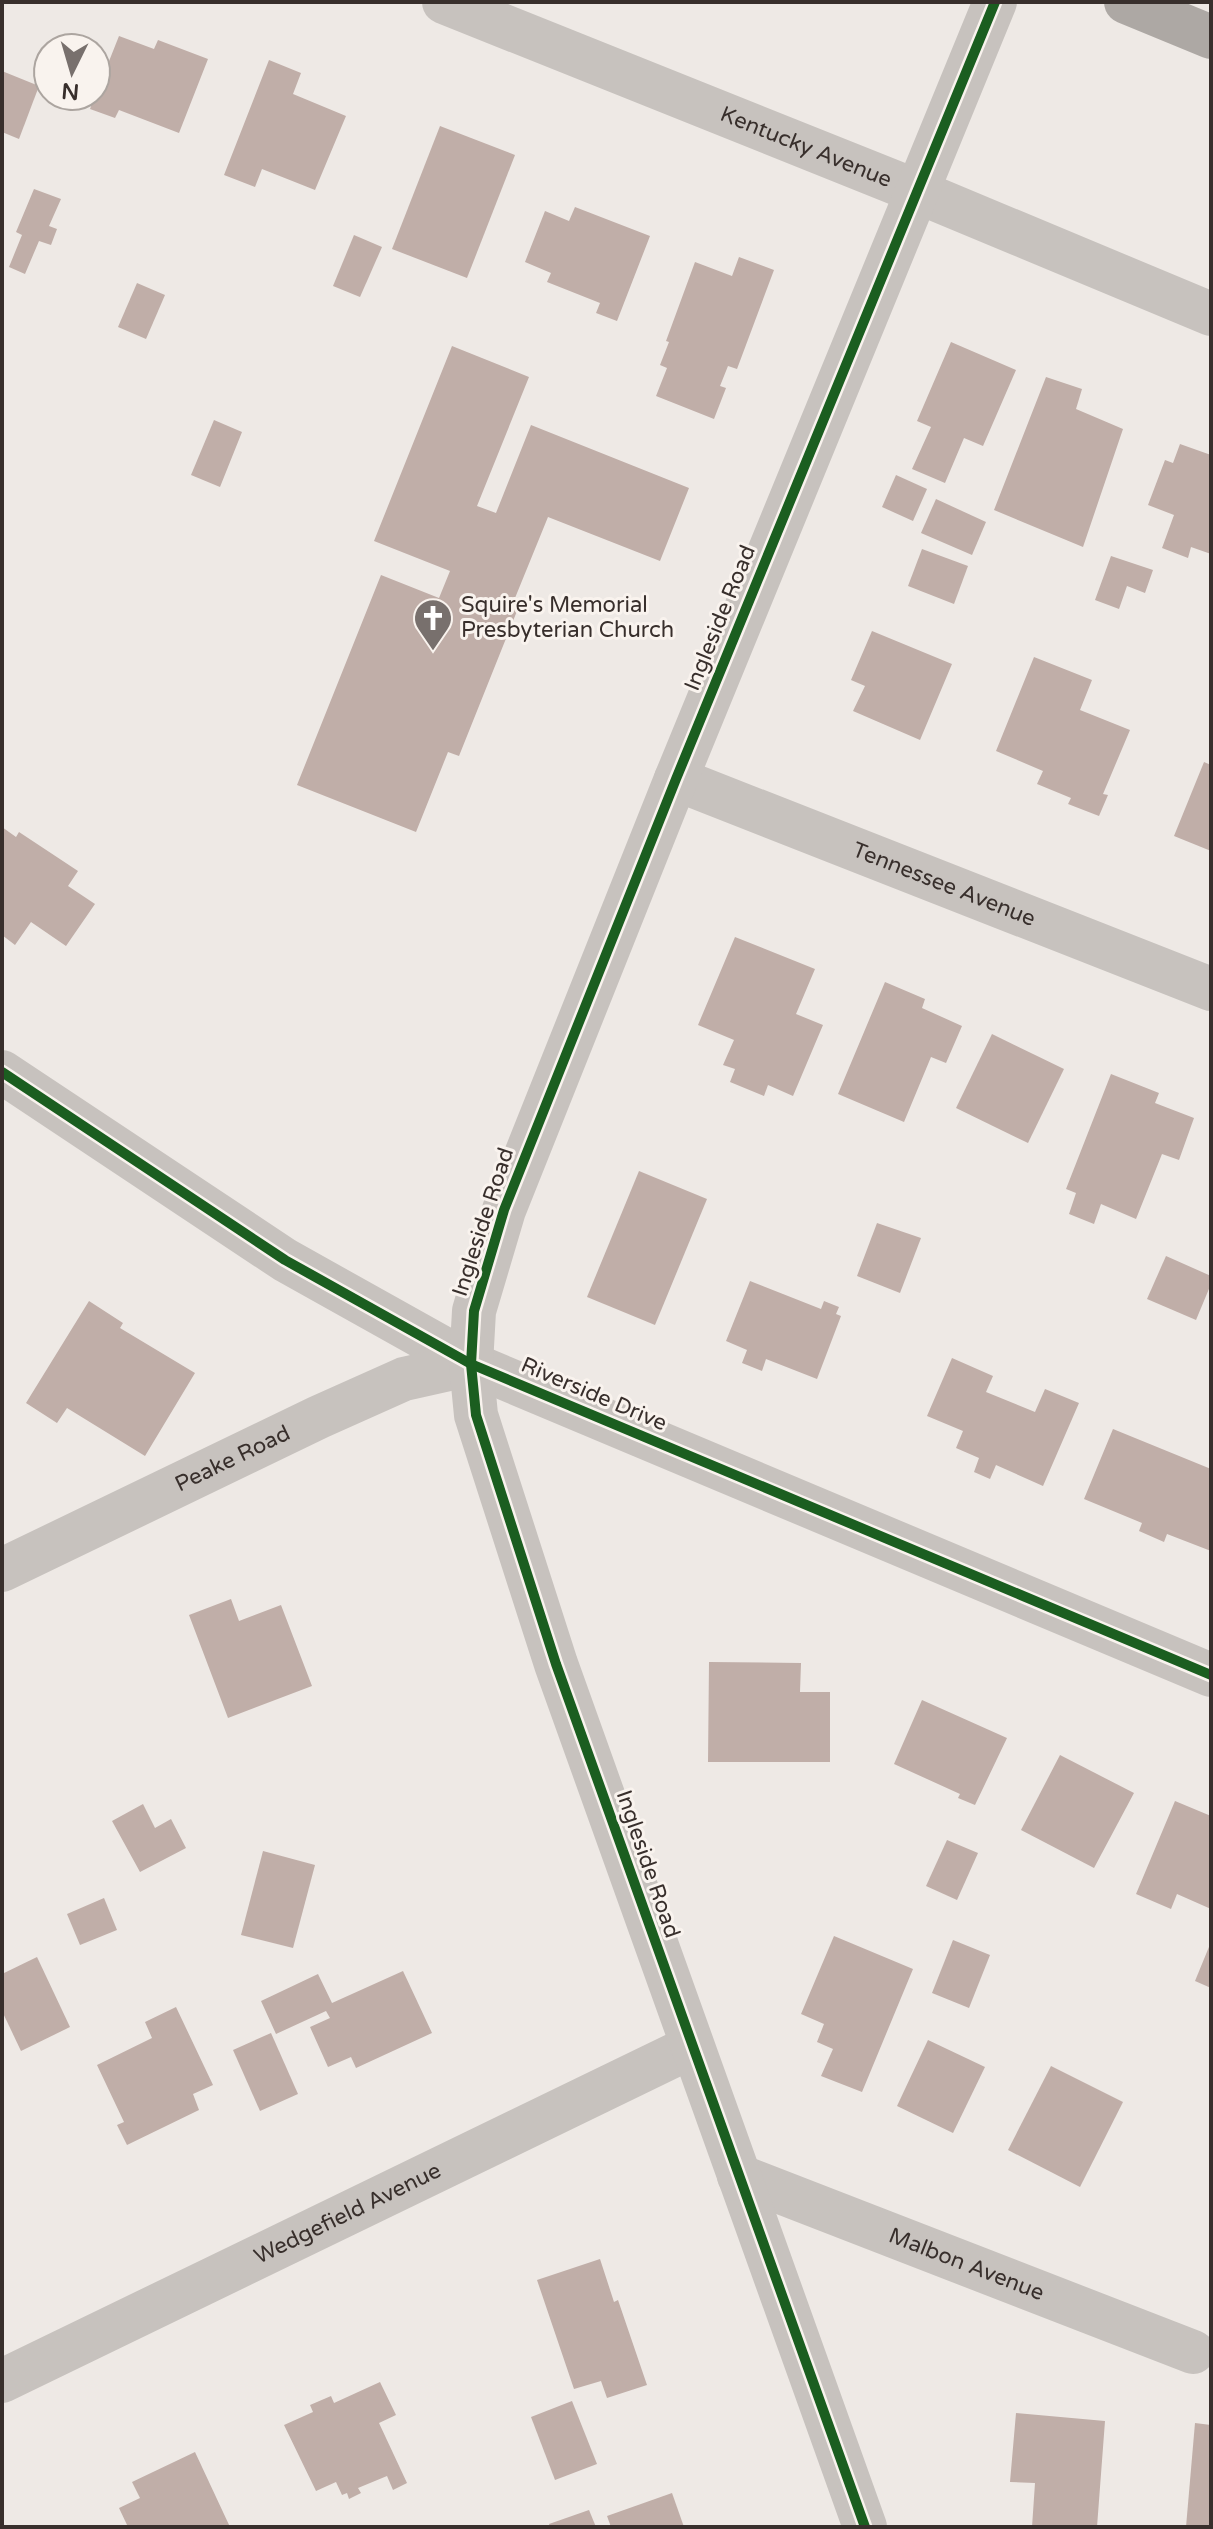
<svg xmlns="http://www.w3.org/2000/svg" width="1213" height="2529" viewBox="0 0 1213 2529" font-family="'Varela Round',sans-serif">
<rect width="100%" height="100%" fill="#eee9e5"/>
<g fill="#c0aea8">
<path d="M 119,36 L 154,49 L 158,40 L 208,59 L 179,133 L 119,110 L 115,118 L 90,109 Z"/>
<path d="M 269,60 L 301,73 L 293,94 L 346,116 L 315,190 L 262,169 L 255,187 L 224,175 Z"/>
<path d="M 2,71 L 39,86 L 19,139 L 2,132 Z"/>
<path d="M 440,126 L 515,155 L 467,278 L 392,249 Z"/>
<path d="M 34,189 L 61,199 L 49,226 L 57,229 L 51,245 L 39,241 L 25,274 L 9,267 L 22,235 L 16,232 Z"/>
<path d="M 575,207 L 650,236 L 617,321 L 596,313 L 600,303 L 547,282 L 551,273 L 525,262 L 545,211 L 569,221 Z"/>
<path d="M 354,235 L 382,247 L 360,297 L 333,286 Z"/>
<path d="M 739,257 L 774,270 L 737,369 L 728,366 L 720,386 L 726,388 L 714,419 L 656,396 L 667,368 L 660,365 L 669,342 L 666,341 L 695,262 L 732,276 Z"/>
<path d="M 137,283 L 165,295 L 146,339 L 118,327 Z"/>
<path d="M 951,342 L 1016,370 L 983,446 L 964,438 L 945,483 L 912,469 L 931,427 L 917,421 Z"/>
<path d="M 452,346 L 529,377 L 477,506 L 496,513 L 531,425 L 689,488 L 660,561 L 548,517 L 515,598 L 521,601 L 459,756 L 448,752 L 416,832 L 297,785 L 381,575 L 439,598 L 450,571 L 374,541 Z"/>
<path d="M 1046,377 L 1082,389 L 1076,409 L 1123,429 L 1083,547 L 994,510 Z"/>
<path d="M 214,420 L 242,432 L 220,487 L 191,475 Z"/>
<path d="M 1180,444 L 1211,455 L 1211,554 L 1191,547 L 1188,558 L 1162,548 L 1174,515 L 1148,505 L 1165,460 L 1173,463 Z"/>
<path d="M 896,475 L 927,489 L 913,521 L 882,507 Z"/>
<path d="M 936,499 L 986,522 L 972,555 L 921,533 Z"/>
<path d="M 922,549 L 968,566 L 954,604 L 908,586 Z"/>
<path d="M 1111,556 L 1153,570 L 1145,593 L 1127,586 L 1119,609 L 1095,600 Z"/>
<path d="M 872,631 L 952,664 L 920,740 L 853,711 L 865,686 L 851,680 Z"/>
<path d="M 1034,657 L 1092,680 L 1080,710 L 1130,730 L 1103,794 L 1108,795 L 1099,816 L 1068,804 L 1071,798 L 1037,784 L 1043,771 L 996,751 Z"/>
<path d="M 1204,762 L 1211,765 L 1211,851 L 1174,836 Z"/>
<path d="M 2,827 L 16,837 L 19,832 L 78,871 L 68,886 L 95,904 L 66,946 L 31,922 L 15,945 L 2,935 Z"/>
<path d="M 735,937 L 815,969 L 796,1014 L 823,1025 L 793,1096 L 768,1085 L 764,1096 L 730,1082 L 735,1069 L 723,1065 L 734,1040 L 698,1025 Z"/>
<path d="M 885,982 L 925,999 L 922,1008 L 962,1026 L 946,1063 L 931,1057 L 904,1122 L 838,1094 Z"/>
<path d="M 992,1034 L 1064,1069 L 1028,1143 L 956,1108 Z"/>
<path d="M 1111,1074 L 1159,1093 L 1155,1103 L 1194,1118 L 1179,1160 L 1162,1154 L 1136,1219 L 1101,1204 L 1094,1224 L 1069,1214 L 1076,1193 L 1066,1189 Z"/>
<path d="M 639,1171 L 707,1199 L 655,1325 L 587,1297 Z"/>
<path d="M 877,1223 L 921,1238 L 900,1293 L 857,1276 Z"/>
<path d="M 1166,1256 L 1211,1276 L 1211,1284 L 1196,1320 L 1147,1299 Z"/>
<path d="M 750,1281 L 821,1309 L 824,1301 L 839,1307 L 836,1314 L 841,1316 L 817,1379 L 766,1359 L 762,1371 L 742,1363 L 747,1350 L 726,1341 Z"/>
<path d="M 89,1301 L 123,1323 L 120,1328 L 195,1373 L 145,1456 L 67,1408 L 57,1423 L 26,1403 Z"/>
<path d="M 952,1358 L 993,1376 L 986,1392 L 1035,1412 L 1045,1389 L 1079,1403 L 1043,1486 L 996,1465 L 990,1479 L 974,1472 L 979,1458 L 956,1448 L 963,1431 L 927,1416 Z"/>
<path d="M 1113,1429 L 1211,1469 L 1211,1551 L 1167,1534 L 1164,1542 L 1139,1531 L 1142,1523 L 1084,1499 Z"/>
<path d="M 231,1599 L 239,1621 L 281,1605 L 312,1686 L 228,1718 L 189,1615 Z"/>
<path d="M 709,1662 L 801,1663 L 800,1692 L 830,1692 L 830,1762 L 708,1762 Z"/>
<path d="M 922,1700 L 1007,1738 L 975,1805 L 958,1798 L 960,1794 L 894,1764 Z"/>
<path d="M 1060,1755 L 1134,1793 L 1094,1868 L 1021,1830 Z"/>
<path d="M 1175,1801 L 1211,1816 L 1211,1909 L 1177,1894 L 1171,1909 L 1136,1894 Z"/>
<path d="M 143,1804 L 155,1828 L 171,1819 L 186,1848 L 140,1872 L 112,1821 Z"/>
<path d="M 947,1840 L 978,1853 L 957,1900 L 926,1886 Z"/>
<path d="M 263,1851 L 315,1865 L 293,1948 L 241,1935 Z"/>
<path d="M 104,1898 L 117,1930 L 80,1945 L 67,1914 Z"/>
<path d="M 834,1936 L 913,1969 L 862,2092 L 821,2076 L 833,2049 L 817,2042 L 824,2024 L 801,2014 Z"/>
<path d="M 953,1940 L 990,1955 L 969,2008 L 932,1993 Z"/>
<path d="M 1211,1942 L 1211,1988 L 1195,1981 Z"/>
<path d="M 37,1957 L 70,2027 L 21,2051 L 2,2011 L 2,1974 Z"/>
<path d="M 403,1971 L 432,2033 L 356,2068 L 351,2057 L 328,2067 L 310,2027 L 330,2018 L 326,2011 L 276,2034 L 261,2001 L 318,1974 L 332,2003 Z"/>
<path d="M 176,2007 L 213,2085 L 193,2094 L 199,2110 L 127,2145 L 117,2125 L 124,2122 L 97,2065 L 152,2038 L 145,2022 Z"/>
<path d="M 271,2033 L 298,2094 L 260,2111 L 233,2050 Z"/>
<path d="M 928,2040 L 985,2067 L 953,2133 L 897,2106 Z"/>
<path d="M 1051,2066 L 1123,2102 L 1080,2187 L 1008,2150 Z"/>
<path d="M 600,2259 L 614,2302 L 618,2300 L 647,2385 L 607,2398 L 601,2381 L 574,2389 L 537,2280 Z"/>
<path d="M 380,2382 L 396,2415 L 379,2423 L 407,2483 L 393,2490 L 387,2476 L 358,2488 L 361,2493 L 349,2499 L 347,2493 L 342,2495 L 336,2482 L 316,2491 L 284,2425 L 313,2412 L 310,2405 L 331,2396 L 334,2403 Z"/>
<path d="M 572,2401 L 597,2464 L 555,2480 L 531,2417 Z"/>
<path d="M 1016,2413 L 1105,2421 L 1097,2527 L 1032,2527 L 1035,2483 L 1010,2482 Z"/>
<path d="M 1195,2423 L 1211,2425 L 1211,2527 L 1186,2527 Z"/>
<path d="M 195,2452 L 230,2527 L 128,2527 L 119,2508 L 140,2498 L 132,2482 Z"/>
<path d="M 672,2493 L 684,2527 L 611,2527 L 607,2516 Z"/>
<path d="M 589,2510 L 596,2527 L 550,2527 L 549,2524 Z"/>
</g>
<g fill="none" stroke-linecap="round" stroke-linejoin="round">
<g stroke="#c7c2be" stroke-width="44">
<path id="s1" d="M 444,2 L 916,191 L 1211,314"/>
<path id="s2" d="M 676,779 L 1211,989"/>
<path d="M 2,1072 L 285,1260 L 471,1364 L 1211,1675"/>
<path id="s3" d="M 2,1570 L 319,1417 L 404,1379 L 471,1364"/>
<path id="s4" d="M 739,2176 L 1193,2352"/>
<path id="s5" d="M 2,2381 L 691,2047"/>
<path d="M 865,2527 L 556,1664 L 476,1415 L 471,1364 L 474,1311 L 504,1210 L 676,779 L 995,2"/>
</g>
<path stroke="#ada8a4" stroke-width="44" d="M 1126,2 L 1211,37"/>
<defs>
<g id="cycleway">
<path d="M 2,1072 L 285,1260 L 471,1364 L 1211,1675"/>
<path d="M 865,2527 L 556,1664 L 476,1415 L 471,1364 L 474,1311 L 504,1210 L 676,779 L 995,2"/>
</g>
</defs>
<use href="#cycleway" stroke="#f9f3ee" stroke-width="15"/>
<use href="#cycleway" stroke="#1b5e20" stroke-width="10"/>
</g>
<defs>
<symbol id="church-pin" viewBox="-11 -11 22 30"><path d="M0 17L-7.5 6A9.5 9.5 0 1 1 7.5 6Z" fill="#78706d" stroke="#f9f3ee"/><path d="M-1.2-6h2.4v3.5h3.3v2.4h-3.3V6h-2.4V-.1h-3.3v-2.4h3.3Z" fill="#fff"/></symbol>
</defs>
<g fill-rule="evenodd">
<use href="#church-pin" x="411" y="596" width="44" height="60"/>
</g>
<g text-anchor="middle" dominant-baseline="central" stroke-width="6" stroke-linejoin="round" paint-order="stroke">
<g font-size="22" fill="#382f2c" stroke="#f9f3ee">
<text stroke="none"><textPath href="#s1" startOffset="390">Kentucky Avenue</textPath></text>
<text transform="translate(720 618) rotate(-68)">Ingleside Road</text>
<text stroke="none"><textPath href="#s2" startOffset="288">Tennessee Avenue</textPath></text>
<text transform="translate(483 1222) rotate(-72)">Ingleside Road</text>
<text transform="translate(594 1394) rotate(23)">Riverside Drive</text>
<text stroke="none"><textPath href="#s3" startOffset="256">Peake Road</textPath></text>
<text transform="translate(648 1864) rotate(71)">Ingleside Road</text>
<text stroke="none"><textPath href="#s5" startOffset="384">Wedgefield Avenue</textPath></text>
<text stroke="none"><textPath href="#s4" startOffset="244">Malbon Avenue</textPath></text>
</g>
<g font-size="22" fill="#382f2c" stroke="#f9f3ee" text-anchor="start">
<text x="461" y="605">Squire's Memorial<tspan x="461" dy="25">Presbyterian Church</tspan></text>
</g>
</g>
<rect width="1213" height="2529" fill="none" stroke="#382f2c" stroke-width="8"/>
<g transform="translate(72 72) rotate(185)"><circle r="38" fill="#f9f3ee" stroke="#aca5a0" stroke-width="2"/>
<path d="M0-6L14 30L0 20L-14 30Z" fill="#78706d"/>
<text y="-12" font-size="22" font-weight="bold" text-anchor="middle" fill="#382f2c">N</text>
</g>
</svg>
